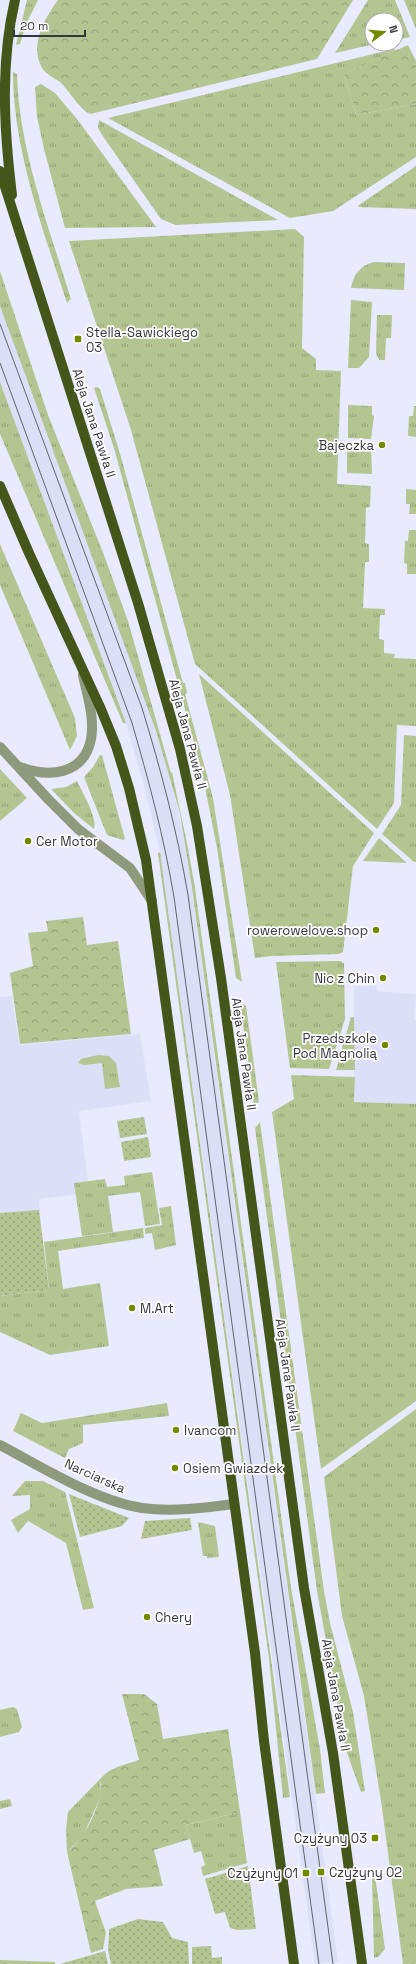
<svg xmlns="http://www.w3.org/2000/svg" width="416" height="1964" viewBox="0 0 416 1964" font-family="'Space Grotesk',sans-serif">
<defs>
<pattern id="grass-tufts" width="24" height="20" patternUnits="userSpaceOnUse"><rect width="24" height="20" fill="#b5c591"/><path d="M3 7l-1-3M5 7V3M7 7l1-3M15 17l-1-3M17 17v-4M19 17l1-3" fill="none" stroke="#94a178"/></pattern>
<pattern id="forest-crowns" width="20" height="18" patternUnits="userSpaceOnUse"><rect width="20" height="18" fill="#b5c591"/><path d="M2 6a3 3 0 1 1 6 0M12 15a3 3 0 1 1 6 0" fill="none" stroke="#94a178"/></pattern>
<pattern id="garden-dots" width="8" height="8" patternUnits="userSpaceOnUse"><rect width="8" height="8" fill="#b5c591"/><path d="M2 2h.1M6 6h.1" fill="none" stroke="#94a178" stroke-width="1.8" stroke-linecap="round"/></pattern>
</defs>
<rect width="100%" height="100%" fill="#e9eafd"/>
<g fill="#dddef8">
<path d="M 0,306 L 147,703 L 168,769 L 184,834 L 338,1962 L 315,1964 L 160,852 L 145,789 L 123,714 L 0,382 Z"/>
<path d="M 354,986 L 376,986 L 378,991 L 416,994 L 414,1020 L 416,1020 L 416,1104 L 354,1102 Z"/>
<path d="M 12,996 L 19,1045 L 140,1034 L 151,1101 L 79,1111 L 88,1182 L 78,1194 L 39,1199 L 40,1211 L 0,1216 L 0,997 Z"/>
</g>
<g fill="url(#grass-tufts)">
<path d="M 27,0 L 38,0 L 26,24 L 20,44 L 16,45 Z"/>
<path d="M 368,0 L 395,0 L 410,37 L 396,40 L 396,20 L 372,20 L 372,44 L 375,44 L 335,53 Z"/>
<path d="M 404,0 L 416,0 L 416,29 Z"/>
<path d="M 394,49 L 397,51 L 344,74 L 356,115 L 416,104 L 416,157 L 333,211 L 290,218 L 108,118 Z"/>
<path d="M 13,72 L 17,74 C 19,150 49,227 71,299 L 67,303 C 43,230 13,149 13,72 Z"/>
<path d="M 41,84 L 55,93 L 77,119 L 156,227 L 65,228 L 44,149 L 37,117 L 35,87 Z"/>
<path d="M 99,120 L 278,220 L 176,225 L 161,219 L 102,135 L 98,128 Z"/>
<path d="M 416,166 L 416,209 L 358,207 L 359,205 Z"/>
<path d="M 295,229 L 304,237 L 302,348 L 316,359 L 316,370 L 341,371 L 337,484 L 371,486 L 370,507 L 366,508 L 365,543 L 369,544 L 369,562 L 365,562 L 363,608 L 385,609 L 385,615 L 380,615 L 379,639 L 384,640 L 384,653 L 395,654 L 394,658 L 416,659 L 416,726 L 397,725 L 394,803 L 377,829 L 195,664 L 131,430 L 69,241 Z"/>
<path d="M 374,262 L 405,263 L 404,290 L 351,288 C 353,275 361,265 374,262 Z"/>
<path d="M 0,271 L 48,415 L 104,555 L 128,621 L 171,773 L 172,772 L 188,848 L 195,888 L 291,1588 L 320,1749 L 325,1793 L 316,1794 L 192,888 L 180,813 L 156,731 L 0,306 Z"/>
<path d="M 351,300 L 372,302 L 369,357 L 359,368 L 348,368 Z"/>
<path d="M 377,315 L 392,315 L 391,338 L 386,338 L 385,360 L 379,360 L 376,353 Z"/>
<path d="M 0,382 L 115,693 L 126,723 L 123,723 L 0,434 Z"/>
<path d="M 97,387 L 100,389 L 121,457 L 183,683 L 185,683 L 187,693 L 185,694 L 213,798 L 242,982 L 236,978 L 217,848 L 202,772 L 114,448 L 94,388 Z"/>
<path d="M 348,405 L 372,406 L 372,415 L 374,416 L 371,439 L 348,438 Z"/>
<path d="M 414,406 L 416,406 L 416,437 L 408,436 L 409,416 L 413,416 Z"/>
<path d="M 347,447 L 371,447 L 372,474 L 347,473 Z"/>
<path d="M 406,489 L 416,490 L 416,514 L 409,514 L 410,504 L 406,504 Z"/>
<path d="M 409,530 L 416,530 L 416,574 L 407,574 L 407,564 L 404,563 L 405,541 L 408,541 Z"/>
<path d="M 0,544 L 75,718 L 77,736 L 70,750 L 0,585 Z"/>
<path d="M 199,674 L 374,833 L 353,866 L 343,952 L 339,954 L 272,956 L 255,958 L 230,795 Z"/>
<path d="M 404,735 L 416,736 L 416,862 L 414,862 L 382,834 L 401,805 Z"/>
<path d="M 100,755 L 102,755 L 125,839 L 123,840 L 107,835 L 84,777 L 93,767 Z"/>
<path d="M 0,769 L 27,798 L 0,821 Z"/>
<path d="M 77,781 C 82,792 98,818 94,829 L 74,813 L 52,790 L 52,789 L 66,787 Z"/>
<path d="M 379,838 L 407,863 L 363,861 Z"/>
<path d="M 160,852 L 290,1797 L 283,1798 L 269,1659 L 158,853 Z"/>
<path d="M 340,961 L 344,963 L 345,1019 L 329,1069 L 290,1068 L 276,962 Z"/>
<path d="M 240,1003 L 246,1006 L 259,1102 L 254,1105 Z"/>
<path d="M 351,1017 L 354,1017 L 355,1070 L 336,1070 Z"/>
<path d="M 98,1055 L 109,1056 L 116,1063 L 120,1087 L 105,1089 L 102,1063 L 84,1065 L 78,1063 L 81,1059 Z"/>
<path d="M 291,1075 L 355,1077 L 354,1102 L 416,1104 L 416,1401 L 321,1469 L 272,1112 L 294,1099 Z"/>
<path d="M 260,1122 L 324,1591 L 330,1623 L 353,1712 L 365,1791 L 361,1792 L 346,1750 L 317,1591 L 255,1128 Z"/>
<path d="M 152,1172 L 160,1224 L 145,1226 L 140,1192 L 108,1196 L 113,1232 L 82,1236 L 74,1183 L 105,1179 L 107,1187 L 125,1185 L 124,1176 Z"/>
<path d="M 171,1206 L 176,1245 L 155,1250 L 152,1233 L 145,1234 L 145,1228 L 162,1225 L 159,1208 Z"/>
<path d="M 143,1228 L 144,1238 L 58,1251 L 63,1289 L 100,1283 L 109,1346 L 50,1355 L 0,1332 L 0,1296 L 49,1290 L 44,1242 Z"/>
<path d="M 167,1403 L 169,1416 L 83,1425 L 83,1443 L 69,1449 L 65,1458 L 13,1431 L 21,1413 L 42,1423 Z"/>
<path d="M 416,1409 L 416,1964 L 403,1964 L 381,1801 L 364,1696 L 342,1616 L 324,1477 Z"/>
<path d="M 25,1481 L 43,1481 L 65,1492 L 94,1608 L 83,1610 L 66,1543 L 28,1521 L 18,1533 L 11,1520 L 30,1509 L 30,1495 L 12,1496 Z"/>
<path d="M 198,1522 L 215,1526 L 219,1557 L 207,1558 L 207,1556 L 203,1556 Z"/>
<path d="M 13,1707 L 17,1709 L 22,1727 L 19,1732 L 0,1737 L 0,1710 Z"/>
<path d="M 104,1775 L 100,1784 L 101,1796 L 83,1836 L 67,1852 L 66,1829 L 68,1812 Z"/>
<path d="M 10,1799 L 12,1806 L 0,1809 L 0,1801 Z"/>
<path d="M 240,1812 L 247,1863 L 203,1876 L 201,1867 L 205,1865 L 201,1851 L 194,1853 L 186,1825 Z"/>
<path d="M 375,1875 L 385,1949 L 378,1957 L 374,1958 L 372,1876 Z"/>
<path d="M 0,1960 L 55,1962 L 55,1964 L 0,1964 Z"/>
</g>
<g fill="url(#forest-crowns)">
<path d="M 58,0 L 353,0 L 317,59 L 90,114 C 79,108 71,94 63,85 C 57,78 47,76 42,68 C 29,45 45,18 58,0 Z"/>
<path d="M 408,45 L 416,61 L 416,104 L 356,115 L 344,74 Z"/>
<path d="M 83,917 L 87,945 L 118,941 L 131,1034 L 20,1044 L 10,973 L 33,966 L 28,933 L 48,931 L 46,921 Z"/>
<path d="M 122,1694 L 144,1694 L 157,1704 L 163,1739 L 228,1729 L 240,1812 L 186,1825 L 190,1839 L 154,1850 L 163,1886 L 126,1889 L 95,1901 L 106,1933 L 103,1949 L 91,1953 L 67,1852 C 84,1839 94,1817 100,1797 C 102,1789 98,1780 105,1774 C 115,1766 128,1764 139,1760 Z"/>
</g>
<g fill="url(#garden-dots)">
<path d="M 144,1117 L 147,1134 L 120,1138 L 117,1121 Z"/>
<path d="M 148,1137 L 151,1157 L 124,1161 L 121,1142 Z"/>
<path d="M 39,1210 L 49,1290 L 0,1296 L 0,1213 Z"/>
<path d="M 69,1494 L 129,1518 L 122,1526 L 80,1537 Z"/>
<path d="M 190,1518 L 192,1530 L 141,1539 L 145,1521 Z"/>
<path d="M 248,1866 L 256,1929 L 237,1930 L 230,1928 L 225,1912 L 215,1914 L 205,1879 Z"/>
<path d="M 138,1919 L 163,1922 L 172,1938 L 188,1942 L 189,1964 L 111,1964 L 108,1950 L 109,1929 Z"/>
<path d="M 211,1946 L 212,1958 L 222,1957 L 222,1964 L 192,1964 L 192,1947 Z"/>
<path d="M 105,1951 L 108,1964 L 60,1964 Z"/>
</g>
<g fill="none" stroke-linecap="round" stroke-linejoin="round">
<g stroke="#8f997b" stroke-width="10">
<path d="M 0,747 L 48,799 L 78,829 L 130,868 L 152,901"/>
<path d="M 20,767 C 49,778 84,775 91,739 C 95,718 87,695 83,675"/>
<path d="M 0,1445 C 42,1467 96,1501 142,1508 C 172,1512 204,1508 234,1504"/>
</g>
<g stroke="#465519" stroke-width="10">
<path d="M 0,171 L 138,603 L 180,749 L 197,826 L 221,978 L 304,1588 L 333,1753 L 362,1964"/>
<path d="M 12,195 C 4,130 0,64 15,0"/>
<path d="M 0,486 L 29,553 L 100,707 L 116,746 L 129,788 L 146,860 L 255,1653 L 264,1741 L 294,1964"/>
</g>
<g stroke="#63646e" stroke-width="1">
<path d="M 0,324 L 142,708 C 161,770 177,831 188,895 L 333,1964"/>
<path d="M 0,363 L 132,723 C 149,781 164,838 174,897 L 319,1964"/>
</g>
</g>
<g fill="#718b00" stroke="#fff" stroke-width="1.5">
<rect x="74" y="335" width="8" height="8" rx="2"/>
<circle cx="382" cy="445" r="4"/>
<circle cx="28" cy="841" r="4"/>
<circle cx="376" cy="930" r="4"/>
<circle cx="383" cy="978" r="4"/>
<circle cx="385" cy="1045" r="4"/>
<circle cx="132" cy="1308" r="4"/>
<circle cx="176" cy="1430" r="4"/>
<circle cx="175" cy="1468" r="4"/>
<circle cx="147" cy="1617" r="4"/>
<rect x="371" y="1834" width="8" height="8" rx="2"/>
<rect x="317" y="1868" width="8" height="8" rx="2"/>
<rect x="302" y="1869" width="8" height="8" rx="2"/>
</g>
<g text-anchor="middle" dominant-baseline="central" stroke-width="3.5" stroke-linejoin="round" paint-order="stroke">
<g font-size="13" fill="#35363d" stroke="#fff" text-anchor="start">
<text x="86" y="332">Stella-Sawickiego<tspan x="86" dy="15">03</tspan></text>
<text x="374" y="445" text-anchor="end">Bajeczka</text>
<text x="36" y="841">Cer Motor</text>
<text x="368" y="930" text-anchor="end">rowerowelove.shop</text>
<text x="375" y="978" text-anchor="end">Nic z Chin</text>
<text x="377" y="1038" text-anchor="end">Przedszkole<tspan x="377" dy="15">Pod Magnolią</tspan></text>
<text x="140" y="1308">M.Art</text>
<text x="184" y="1430">Ivancom</text>
<text x="183" y="1468">Osiem Gwiazdek</text>
<text x="155" y="1617">Chery</text>
<text x="367" y="1838" text-anchor="end">Czyżyny 03</text>
<text x="329" y="1872">Czyżyny 02</text>
<text x="298" y="1873" text-anchor="end">Czyżyny 01</text>
</g>
<g font-size="13" fill="#35363d" stroke="#fff">
<text transform="translate(94 423) rotate(72)">Aleja Jana Pawła II</text>
<text transform="translate(188 734) rotate(75)">Aleja Jana Pawła II</text>
<text transform="translate(244 1054) rotate(82)">Aleja Jana Pawła II</text>
<text transform="translate(288 1375) rotate(82)">Aleja Jana Pawła II</text>
<text transform="translate(95 1476) rotate(24)">Narciarska</text>
<text transform="translate(336 1695) rotate(80)">Aleja Jana Pawła II</text>
</g>
</g>
<g transform="translate(384 32) rotate(74)"><circle r="19" fill="#ffffff" stroke="#aeafb1"/>
<path d="M0-3L7 15L0 10L-7 15Z" fill="#718b00"/>
<text y="-6" font-size="11" font-weight="bold" text-anchor="middle" fill="#35363d">N</text>
</g>
<path d="M14 30v6h71v-6" fill="none" stroke="#35363d" stroke-width="2"/>
<text x="20" y="30" font-size="12" fill="#35363d" stroke="#ffffff" stroke-width="3" paint-order="stroke">20 m</text>
</svg>
